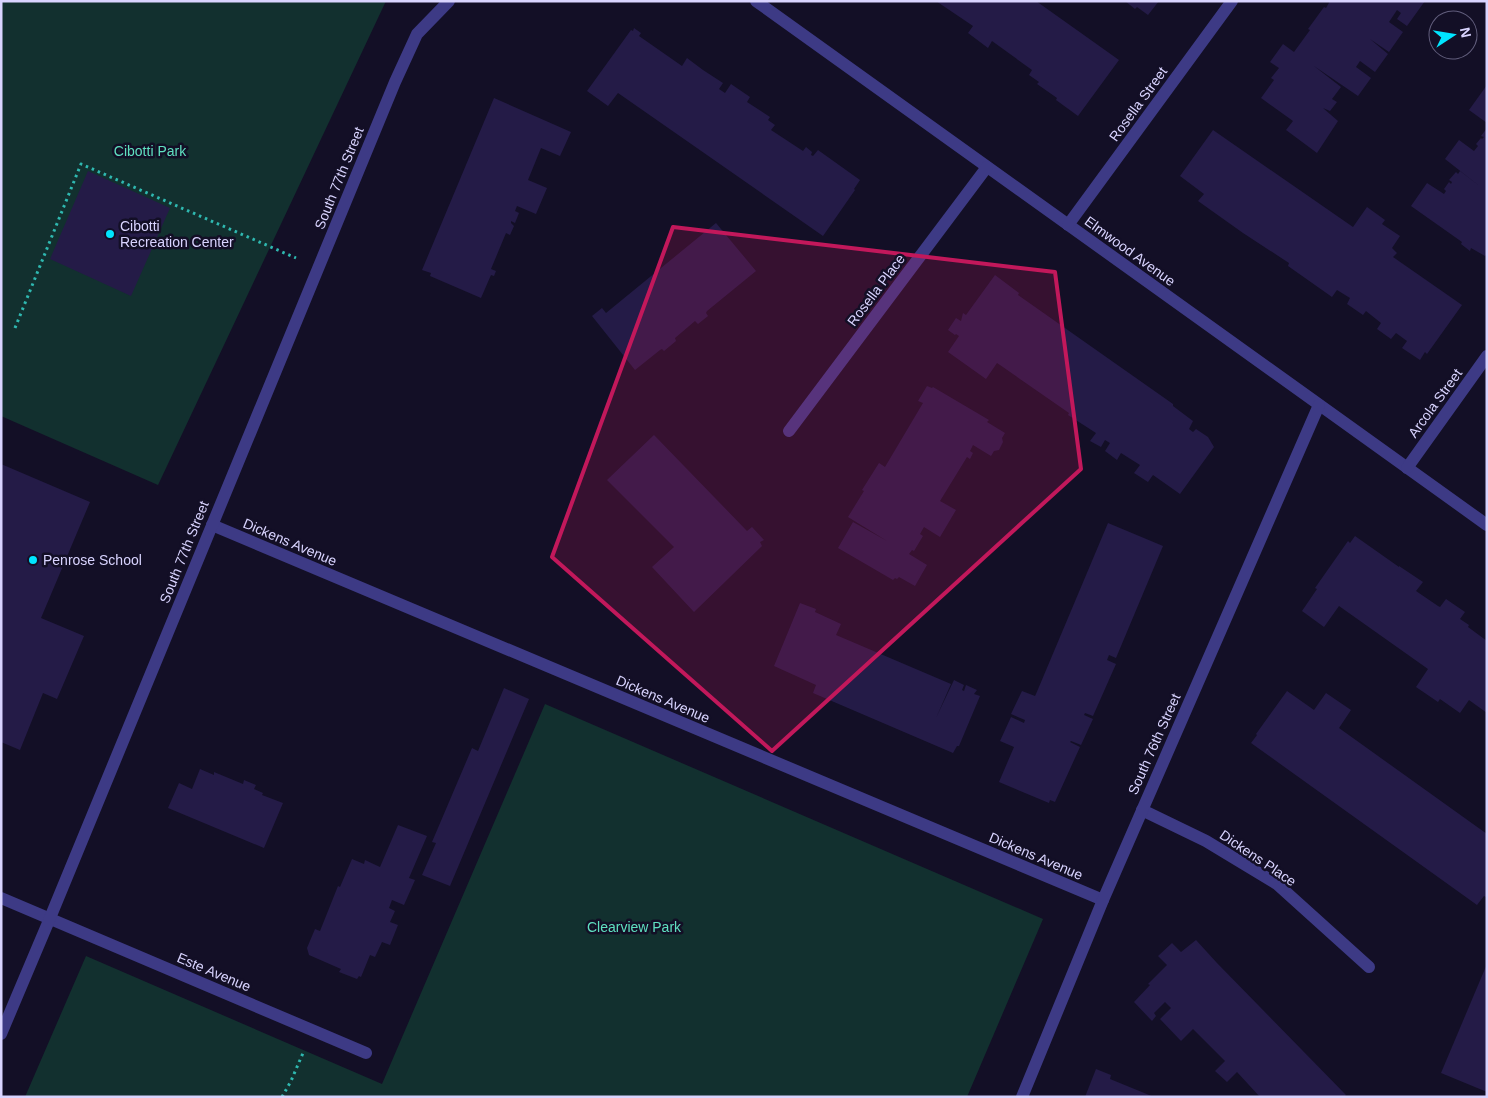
<svg xmlns="http://www.w3.org/2000/svg" width="1488" height="1098" viewBox="0 0 1488 1098" font-family="Helvetica,sans-serif">
<rect width="100%" height="100%" fill="#130f26"/>
<g fill="#12302f">
<path d="M 1,1 L 386,1 L 158,485 L 1,416 Z"/>
<path d="M 545,704 L 1043,919 L 967,1097 L 25,1097 L 86,956 L 382,1084 Z"/>
</g>
<g fill="#241b47">
<path d="M 936,1 L 1036,1 L 1119,60 L 1078,116 L 1056,100 L 1057,98 L 1037,84 L 1039,82 L 1029,75 L 1032,70 L 992,41 L 988,48 L 968,33 L 973,26 Z"/>
<path d="M 1125,1 L 1159,1 L 1148,15 L 1137,7 L 1135,9 Z"/>
<path d="M 1330,1 L 1425,1 L 1407,26 L 1397,19 L 1401,13 L 1397,10 L 1389,22 L 1403,32 L 1389,52 L 1370,39 L 1388,54 L 1375,72 L 1360,61 L 1356,67 L 1371,78 L 1358,96 L 1314,66 L 1341,87 L 1332,99 L 1337,102 L 1330,111 L 1323,108 L 1338,121 L 1317,153 L 1286,130 L 1293,121 L 1261,98 L 1274,80 L 1271,78 L 1279,68 L 1270,62 L 1283,44 L 1294,52 L 1310,30 L 1308,29 L 1324,7 L 1326,8 Z"/>
<path d="M 634,28 L 641,33 L 639,36 L 682,66 L 687,58 L 703,70 L 723,83 L 719,89 L 725,93 L 731,84 L 750,97 L 747,102 L 770,117 L 768,120 L 775,125 L 771,130 L 803,151 L 806,147 L 812,152 L 811,155 L 813,156 L 818,150 L 860,180 L 854,189 L 855,190 L 823,236 L 618,93 L 608,106 L 587,91 L 631,30 L 633,31 Z"/>
<path d="M 1487,85 L 1487,123 L 1469,110 Z"/>
<path d="M 494,98 L 571,132 L 560,156 L 541,148 L 528,180 L 547,188 L 536,214 L 517,206 L 515,211 L 519,213 L 515,223 L 511,221 L 511,223 L 514,226 L 510,235 L 506,233 L 491,269 L 496,271 L 494,276 L 491,275 L 481,298 L 430,276 L 431,273 L 422,270 Z"/>
<path d="M 1487,128 L 1487,254 L 1485,256 L 1471,248 L 1470,251 L 1461,244 L 1462,242 L 1411,206 L 1427,183 L 1444,194 L 1446,191 L 1444,189 L 1449,182 L 1451,184 L 1452,182 L 1449,180 L 1456,172 L 1458,174 L 1460,171 L 1482,188 L 1445,159 L 1459,140 L 1474,151 L 1478,146 L 1476,144 L 1481,138 L 1482,139 L 1484,137 L 1481,136 Z"/>
<path d="M 1213,130 L 1353,227 L 1367,207 L 1385,220 L 1382,224 L 1400,236 L 1392,248 L 1397,253 L 1393,257 L 1462,305 L 1427,354 L 1425,352 L 1420,360 L 1402,348 L 1407,341 L 1396,333 L 1391,339 L 1377,329 L 1381,323 L 1366,311 L 1363,315 L 1347,304 L 1350,298 L 1337,290 L 1332,297 L 1288,266 L 1289,263 L 1243,233 L 1198,201 L 1204,194 L 1180,176 Z"/>
<path d="M 88,171 L 170,208 L 131,296 L 50,259 Z"/>
<path d="M 716,223 L 756,271 L 707,311 L 706,313 L 708,316 L 698,324 L 695,321 L 675,338 L 676,341 L 664,351 L 662,349 L 660,350 L 635,370 L 592,316 L 602,308 L 606,313 Z"/>
<path d="M 995,275 L 1019,293 L 1018,295 L 1173,404 L 1173,406 L 1193,421 L 1189,429 L 1193,432 L 1196,429 L 1208,437 L 1214,447 L 1180,494 L 1153,475 L 1148,482 L 1134,473 L 1140,465 L 1121,453 L 1117,460 L 1105,451 L 1110,443 L 1105,440 L 1101,447 L 1090,441 L 1096,433 L 1068,415 L 1069,413 L 1000,365 L 997,363 L 986,379 L 948,352 L 959,336 L 956,334 L 955,335 L 948,330 L 956,318 L 961,321 L 963,313 L 966,315 Z"/>
<path d="M 927,386 L 932,388 L 933,387 L 989,420 L 987,422 L 1005,433 L 1002,438 L 1003,442 L 999,450 L 994,451 L 991,456 L 973,445 L 970,451 L 973,453 L 970,459 L 967,457 L 940,501 L 956,510 L 940,537 L 924,527 L 920,534 L 923,536 L 914,551 L 912,550 L 909,554 L 927,565 L 915,586 L 899,577 L 897,579 L 895,578 L 893,580 L 838,548 L 853,522 L 887,541 L 848,517 L 864,491 L 862,490 L 879,463 L 885,467 L 923,403 L 918,401 Z"/>
<path d="M 654,435 L 747,531 L 752,527 L 764,540 L 760,542 L 762,546 L 694,612 L 652,567 L 674,547 L 607,480 Z"/>
<path d="M 1,464 L 90,502 L 41,618 L 84,636 L 57,699 L 43,693 L 20,750 L 1,742 Z"/>
<path d="M 1108,523 L 1163,546 L 1116,658 L 1109,655 L 1107,660 L 1116,664 L 1093,716 L 1085,713 L 1084,715 L 1093,719 L 1081,745 L 1071,741 L 1070,742 L 1080,747 L 1055,802 L 1050,800 L 1049,803 L 999,782 L 1014,747 L 1000,741 L 1011,717 L 1024,723 L 1025,720 L 1011,714 L 1022,691 L 1035,696 L 1036,694 Z"/>
<path d="M 1355,536 L 1399,567 L 1399,566 L 1423,582 L 1416,591 L 1438,606 L 1440,607 L 1446,599 L 1465,612 L 1460,619 L 1469,625 L 1468,627 L 1487,641 L 1487,713 L 1469,700 L 1460,713 L 1440,699 L 1438,702 L 1416,687 L 1428,669 L 1339,606 L 1324,627 L 1302,611 L 1317,589 L 1315,588 L 1348,541 L 1350,543 Z"/>
<path d="M 800,603 L 816,609 L 815,612 L 841,624 L 836,635 L 951,684 L 936,718 L 954,680 L 964,685 L 962,690 L 964,691 L 966,685 L 977,690 L 974,694 L 980,696 L 959,746 L 957,746 L 953,753 L 813,693 L 816,685 L 774,666 Z"/>
<path d="M 504,688 L 529,699 L 450,886 L 422,875 L 436,843 L 432,842 L 472,748 L 478,751 Z"/>
<path d="M 1287,691 L 1314,710 L 1326,693 L 1351,710 L 1339,728 L 1487,834 L 1487,895 L 1486,897 L 1484,896 L 1477,905 L 1251,743 L 1257,735 L 1256,734 Z"/>
<path d="M 200,769 L 214,775 L 214,772 L 243,784 L 244,780 L 256,785 L 254,789 L 263,793 L 262,795 L 283,803 L 264,848 L 168,808 L 179,783 L 192,789 Z"/>
<path d="M 398,825 L 427,836 L 409,878 L 415,880 L 404,905 L 392,900 L 389,908 L 395,911 L 390,922 L 398,925 L 390,945 L 382,942 L 375,957 L 370,955 L 361,977 L 359,976 L 357,979 L 339,972 L 341,969 L 309,955 L 307,948 L 315,929 L 320,931 L 338,886 L 340,887 L 352,859 L 364,864 L 365,860 L 380,867 Z"/>
<path d="M 1196,940 L 1217,963 L 1346,1095 L 1344,1097 L 1260,1097 L 1237,1072 L 1227,1082 L 1215,1071 L 1225,1061 L 1193,1029 L 1181,1041 L 1160,1019 L 1171,1008 L 1165,1002 L 1154,1013 L 1156,1016 L 1152,1021 L 1134,1002 L 1150,985 L 1148,984 L 1167,965 L 1158,956 L 1172,943 L 1181,952 Z"/>
<path d="M 1487,964 L 1487,1092 L 1441,1073 Z"/>
<path d="M 1096,1069 L 1111,1075 L 1110,1079 L 1154,1097 L 1085,1097 Z"/>
</g>
<g fill="none" stroke-linecap="round" stroke-linejoin="round">
<g stroke="#2fb8b0" stroke-width="3" stroke-dasharray="2.5 4" stroke-linecap="butt">
<path d="M 15,328 L 81,164 L 296,258"/>
<path d="M 282,1097 L 291,1081 L 303,1053"/>
</g>
<g stroke="#3d3a85" stroke-width="12">
<path d="M 756,1 L 1487,525"/>
<path d="M 1068,225 L 1232,1"/>
<path d="M 789,431 L 987,167"/>
<path d="M 1407,468 L 1487,356"/>
<path d="M 212,525 L 1103,900"/>
<path d="M 1142,810 L 1206,841 L 1277,884 L 1369,967"/>
<path d="M 1,898 L 366,1053"/>
<path d="M 1,1034 L 50,918 L 395,82 L 417,34 L 449,1"/>
<path d="M 1022,1097 L 1103,900 L 1319,405"/>
</g>
</g>
<path fill="#c2185b" fill-opacity="0.2" stroke="#c2185b" stroke-width="4" stroke-linejoin="round" d="M 673,227 L 1055,272 L 1081,469 L 772,751 L 552,557 Z"/>
<g fill="#00e5ff" stroke="#130f26" stroke-width="2">
<circle cx="110" cy="234" r="5"/>
<circle cx="33" cy="560" r="5"/>
</g>
<g text-anchor="middle" dominant-baseline="central" stroke-width="5" stroke-linejoin="round" paint-order="stroke">
<g font-size="14" fill="#d9d4ff" stroke="#130f26">
<text transform="translate(1138 104) rotate(-54)">Rosella Street</text>
<text transform="translate(339 178) rotate(-68)">South 77th Street</text>
<text transform="translate(1130 251) rotate(36)">Elmwood Avenue</text>
<text transform="translate(876 290) rotate(-53)">Rosella Place</text>
<text transform="translate(1435 403) rotate(-54)">Arcola Street</text>
<text transform="translate(290 542) rotate(23)">Dickens Avenue</text>
<text transform="translate(184 552) rotate(-68)">South 77th Street</text>
<text transform="translate(663 699) rotate(23)">Dickens Avenue</text>
<text transform="translate(1154 744) rotate(-66)">South 76th Street</text>
<text transform="translate(1036 856) rotate(23)">Dickens Avenue</text>
<text transform="translate(1258 858) rotate(34)">Dickens Place</text>
<text transform="translate(214 972) rotate(23)">Este Avenue</text>
</g>
<g font-size="14" fill="#5fe0c0" stroke="#130f26">
<text x="150" y="151">Cibotti Park</text>
<text x="634" y="927">Clearview Park</text>
</g>
<g font-size="14" fill="#d9d4ff" stroke="#130f26" text-anchor="start">
<text x="120" y="226">Cibotti<tspan x="120" dy="16">Recreation Center</tspan></text>
<text x="43" y="560">Penrose School</text>
</g>
</g>
<rect width="1488" height="1098" fill="none" stroke="#d9d4ff" stroke-width="5"/>
<g transform="translate(1453 35) rotate(78)"><circle r="24" fill="#130f26" stroke="#625e7d"/>
<path d="M0-4L9 19L0 12L-9 19Z" fill="#00e5ff"/>
<text y="-8" font-size="14" font-weight="bold" text-anchor="middle" fill="#d9d4ff">N</text>
</g>
</svg>
